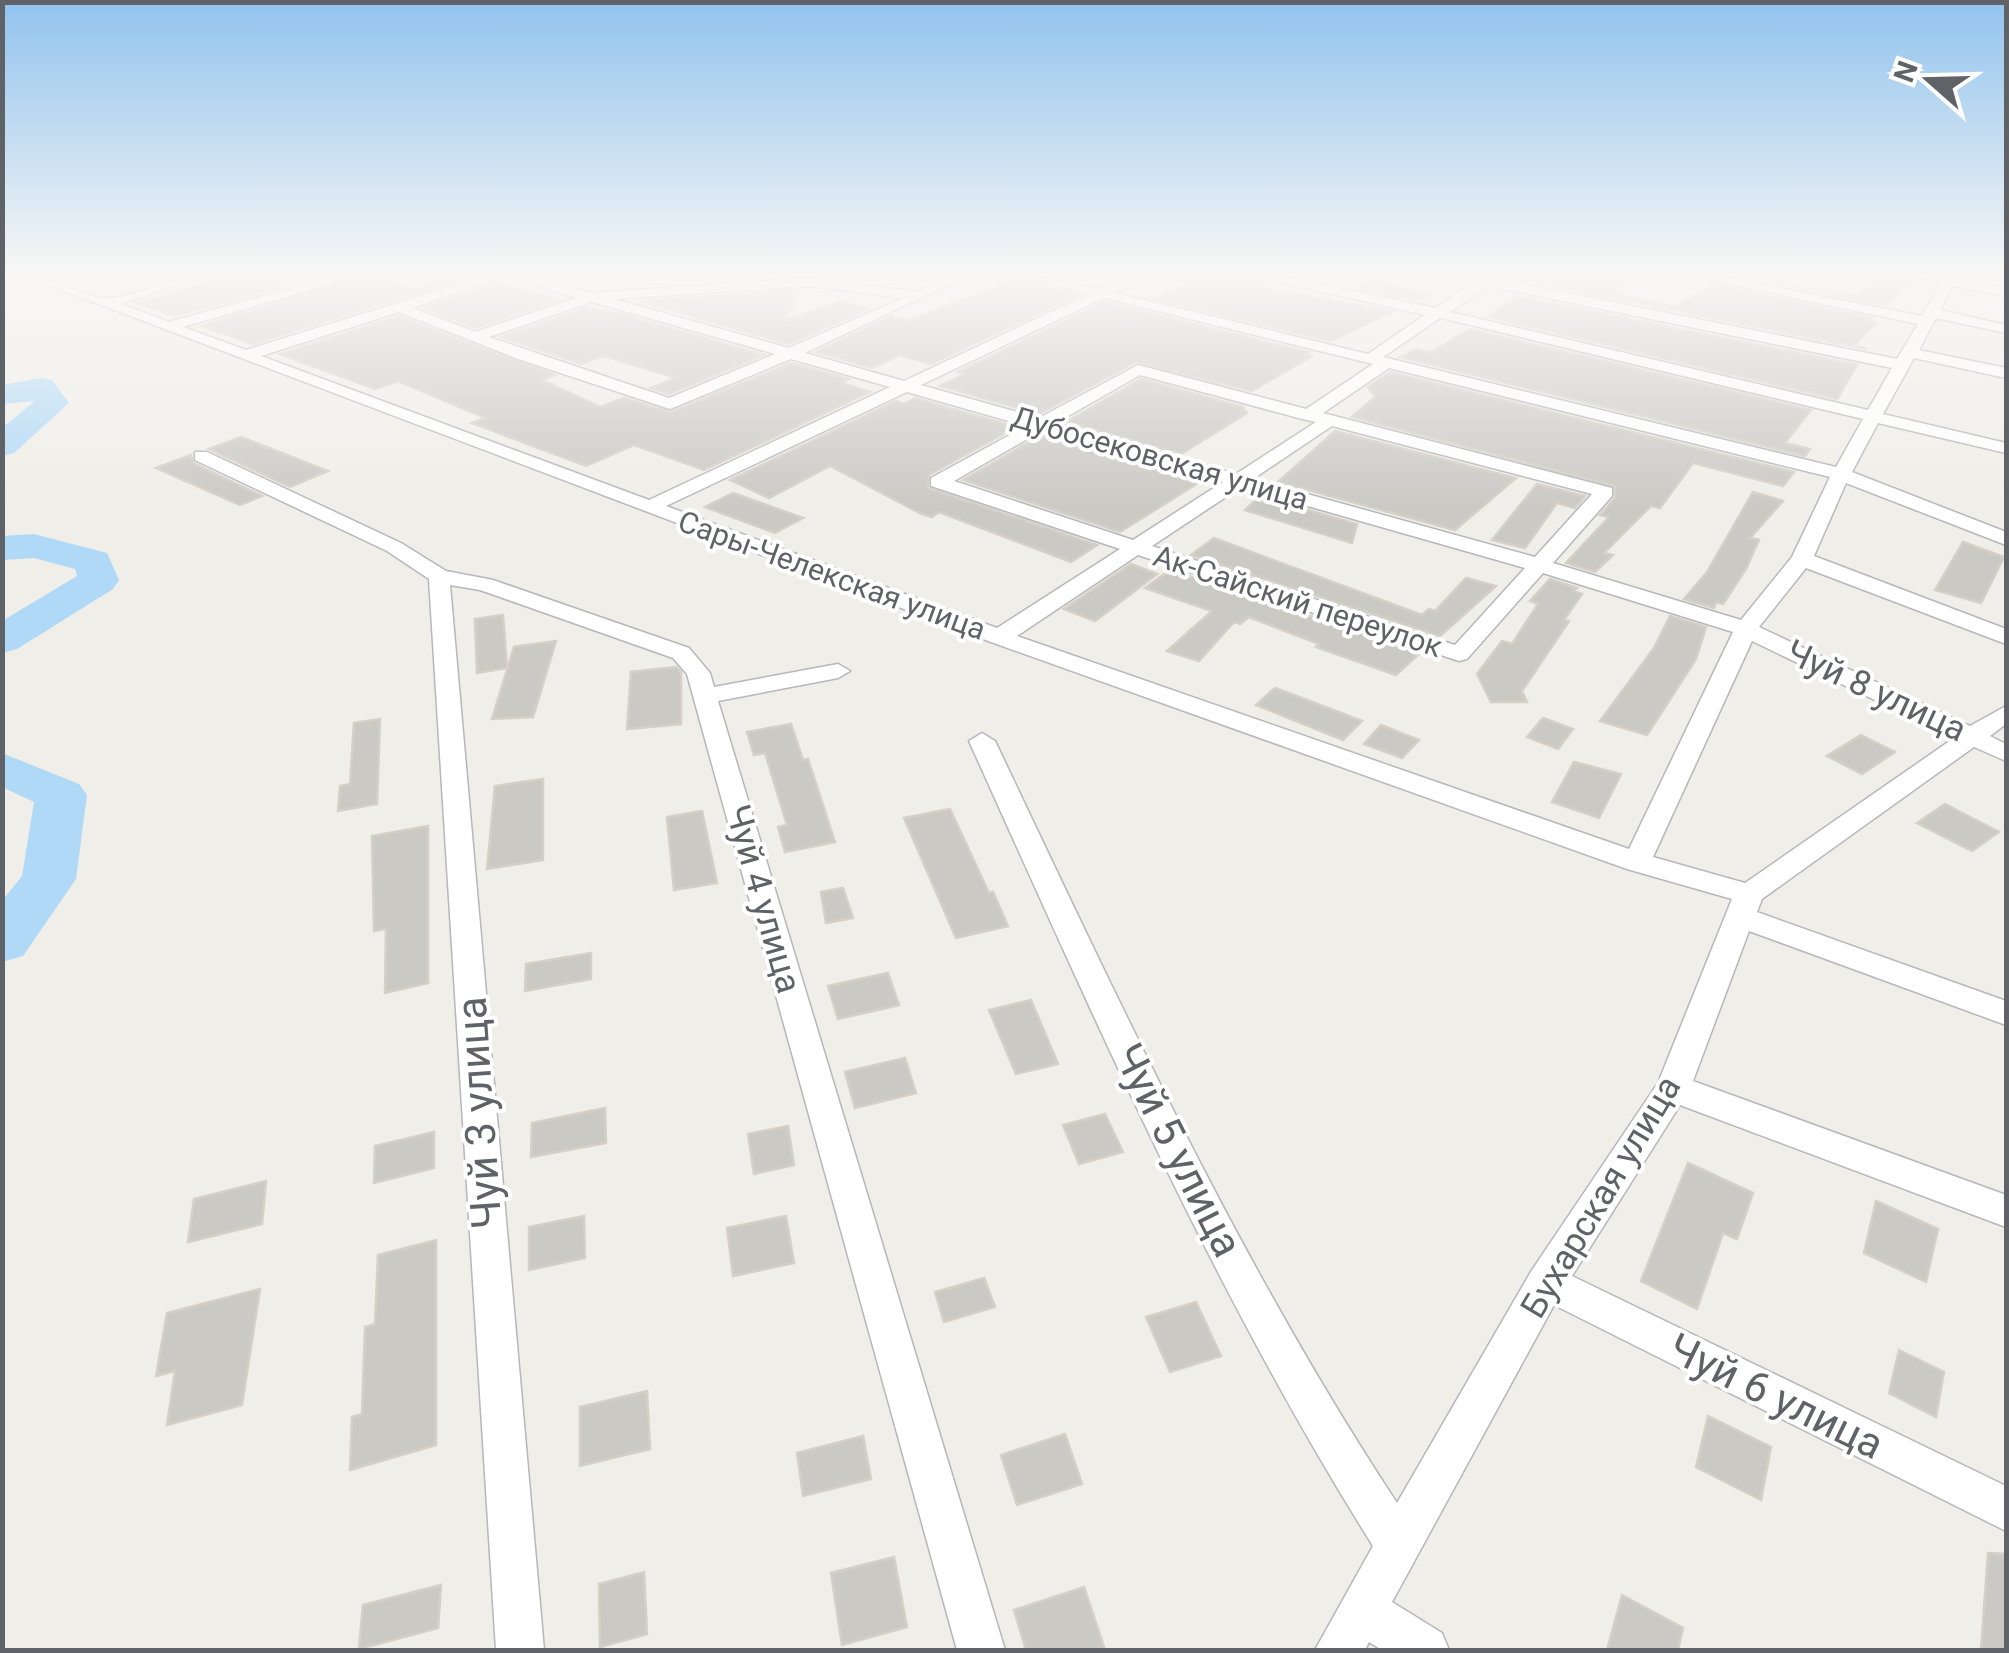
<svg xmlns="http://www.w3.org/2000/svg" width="2009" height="1653" viewBox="0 0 2009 1653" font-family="Roboto,sans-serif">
<rect width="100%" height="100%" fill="#f0eee8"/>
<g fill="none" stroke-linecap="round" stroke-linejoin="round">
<g fill="#b0d9f7" fill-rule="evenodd">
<path d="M 41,378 L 52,380 L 69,403 L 14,453 L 2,456 L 2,428 L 35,401 L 2,404 L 2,385 Z"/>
<path d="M 34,534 L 107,553 L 119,580 L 113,589 L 17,649 L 2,653 L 2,621 L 77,576 L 75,569 L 34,558 L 2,560 L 2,536 Z"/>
<path d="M 2,753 L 79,784 L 87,795 L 76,879 L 23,956 L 2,962 L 2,901 L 22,876 L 34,802 L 2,787 Z"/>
</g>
</g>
<g fill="#cbc9c4" stroke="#d4d0c7" stroke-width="2.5">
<path d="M 228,276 L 321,276 L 175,316 L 137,303 Z"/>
<path d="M 362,276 L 387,276 L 387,281 L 411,289 L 472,276 L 253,344 L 201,326 Z"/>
<path d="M 1191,276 L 1250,276 L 1266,282 L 1256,287 L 1393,311 L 1331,341 L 1156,299 L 1190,282 Z"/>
<path d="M 1534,276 L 1634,276 L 1610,292 L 1674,307 L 1713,284 L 1872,318 L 1868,321 L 1876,323 L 1854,346 L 1867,349 L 1537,283 Z"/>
<path d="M 1739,276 L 1857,296 L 1880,276 L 1914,279 L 1886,305 Z"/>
<path d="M 1016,279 L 1078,295 L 931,364 L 900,355 L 872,368 L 816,352 L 891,316 L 908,321 Z"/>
<path d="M 1372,281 L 1430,294 L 1416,300 L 1359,288 Z"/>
<path d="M 498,283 L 558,300 L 475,328 L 424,308 Z"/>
<path d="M 799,290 L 784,321 L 841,301 L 868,309 L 789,344 L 639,301 Z"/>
<path d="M 1517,296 L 1857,365 L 1837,399 L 1488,317 Z"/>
<path d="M 1104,302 L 1308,352 L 1304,354 L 1312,356 L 1252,391 L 1136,362 L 1039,414 L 940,386 L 965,374 L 958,372 Z"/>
<path d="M 586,308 L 615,312 L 764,355 L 669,394 L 651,388 L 677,378 L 603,356 L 581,364 L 501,337 Z"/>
<path d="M 399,316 L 555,375 L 542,380 L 600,407 L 624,398 L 671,412 L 791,363 L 849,379 L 842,383 L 870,392 L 704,470 L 634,445 L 586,466 L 472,423 L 486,418 L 398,381 L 375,389 L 280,354 Z"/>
<path d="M 1469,329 L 1811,410 L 1785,443 L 1810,449 L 1805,456 L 1400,357 L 1416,349 L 1431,353 Z"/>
<path d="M 1390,372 L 1794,472 L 1783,486 L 1693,463 L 1660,508 L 1651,506 L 1604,553 L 1613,555 L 1595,572 L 1566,563 L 1609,517 L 1600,515 L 1615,498 L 1615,486 L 1352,417 L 1375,397 L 1368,387 Z"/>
<path d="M 1141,379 L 1243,407 L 1247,413 L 1181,454 L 1066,422 Z"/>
<path d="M 915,398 L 1016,427 L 929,475 L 928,488 L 1097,545 L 1071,562 L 939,512 L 932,517 L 920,513 L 830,466 L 769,498 L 730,480 L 896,401 L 904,404 Z"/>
<path d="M 1335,431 L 1516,478 L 1455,530 L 1278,482 Z"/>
<path d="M 1043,434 L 1160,468 L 1156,470 L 1198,483 L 1120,532 L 963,480 Z"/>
<path d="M 241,437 L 328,471 L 290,487 L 209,449 Z"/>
<path d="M 191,455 L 193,463 L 262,496 L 240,505 L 156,468 Z"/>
<path d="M 1537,484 L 1585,496 L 1575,508 L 1557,503 L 1525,548 L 1492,540 Z"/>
<path d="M 1753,492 L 1783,501 L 1750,538 L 1759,540 L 1746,569 L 1723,604 L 1716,602 L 1714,608 L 1684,599 L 1707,572 Z"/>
<path d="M 733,493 L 803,518 L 775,533 L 705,507 Z"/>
<path d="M 1260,496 L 1357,524 L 1352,543 L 1245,510 Z"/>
<path d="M 1214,538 L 1422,615 L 1429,609 L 1435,611 L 1466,578 L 1496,586 L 1440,636 L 1191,555 Z"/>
<path d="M 1963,542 L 2004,557 L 1981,603 L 1935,590 Z"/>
<path d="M 1131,564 L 1157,574 L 1095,621 L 1064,609 Z"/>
<path d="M 1170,570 L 1421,652 L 1396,675 L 1316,647 L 1319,644 L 1249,617 L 1240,624 L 1234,622 L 1199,661 L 1167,651 L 1212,611 L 1145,588 Z"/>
<path d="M 1550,579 L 1577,588 L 1573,591 L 1582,594 L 1564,620 L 1569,621 L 1522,691 L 1527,702 L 1491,702 L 1477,674 L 1502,641 L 1512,644 L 1538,604 L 1530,601 Z"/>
<path d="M 503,615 L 507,668 L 477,673 L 475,619 Z"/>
<path d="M 1670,616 L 1706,627 L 1696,659 L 1647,735 L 1600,721 L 1654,648 Z"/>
<path d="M 556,641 L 533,717 L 492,719 L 514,647 Z"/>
<path d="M 676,667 L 681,672 L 681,724 L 627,729 L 631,672 Z"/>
<path d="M 1275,688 L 1307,700 L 1362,721 L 1343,740 L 1256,705 Z"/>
<path d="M 1543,718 L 1573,729 L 1558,749 L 1527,737 Z"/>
<path d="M 380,719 L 377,804 L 338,811 L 340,786 L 350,784 L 354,723 Z"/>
<path d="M 791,724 L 803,760 L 808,759 L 835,842 L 785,852 L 778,827 L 787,825 L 765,753 L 754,755 L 747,732 Z"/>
<path d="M 1381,725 L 1419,740 L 1402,758 L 1364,744 Z"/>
<path d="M 1861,735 L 1895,752 L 1862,774 L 1827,756 Z"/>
<path d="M 1574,762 L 1621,774 L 1599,818 L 1552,802 Z"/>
<path d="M 543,779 L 543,860 L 487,869 L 495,786 Z"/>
<path d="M 1945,804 L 1999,832 L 1972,851 L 1917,823 Z"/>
<path d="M 950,809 L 989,893 L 993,892 L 1008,926 L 956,938 L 904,818 Z"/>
<path d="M 702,811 L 717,883 L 674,890 L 667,817 Z"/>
<path d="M 428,826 L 428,983 L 385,993 L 386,929 L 374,931 L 372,836 Z"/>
<path d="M 843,888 L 853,918 L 826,923 L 821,892 Z"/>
<path d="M 591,953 L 591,979 L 525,991 L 526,964 Z"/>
<path d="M 888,973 L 899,1005 L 838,1019 L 828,986 Z"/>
<path d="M 1031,1000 L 1058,1064 L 1016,1074 L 989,1010 Z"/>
<path d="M 905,1058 L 916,1093 L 855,1108 L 845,1072 Z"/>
<path d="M 605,1108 L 606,1143 L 531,1157 L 532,1123 Z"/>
<path d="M 1105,1114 L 1123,1152 L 1079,1164 L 1063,1125 Z"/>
<path d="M 788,1126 L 794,1165 L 754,1174 L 748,1134 Z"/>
<path d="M 434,1132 L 434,1168 L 374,1183 L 375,1146 Z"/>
<path d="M 1688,1163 L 1753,1193 L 1737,1239 L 1723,1233 L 1697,1309 L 1641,1281 Z"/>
<path d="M 266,1181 L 262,1224 L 188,1242 L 194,1199 Z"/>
<path d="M 1876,1201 L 1938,1229 L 1926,1282 L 1864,1253 Z"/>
<path d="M 584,1216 L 585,1258 L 529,1270 L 529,1227 Z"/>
<path d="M 786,1216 L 794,1263 L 733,1276 L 727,1228 Z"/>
<path d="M 436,1240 L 436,1445 L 350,1470 L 352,1417 L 362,1414 L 365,1327 L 375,1324 L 378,1255 Z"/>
<path d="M 984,1278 L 995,1307 L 944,1322 L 935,1292 Z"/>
<path d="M 260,1289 L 242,1405 L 167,1425 L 175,1371 L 156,1376 L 167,1313 Z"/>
<path d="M 1196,1302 L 1221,1356 L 1170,1372 L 1146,1317 Z"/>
<path d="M 1899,1350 L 1944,1372 L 1936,1417 L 1889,1393 Z"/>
<path d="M 647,1391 L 650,1449 L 580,1466 L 580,1407 Z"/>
<path d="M 1708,1416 L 1771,1447 L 1761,1500 L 1696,1467 Z"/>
<path d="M 1065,1434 L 1082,1484 L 1017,1505 L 1001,1455 Z"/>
<path d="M 863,1436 L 871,1479 L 803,1496 L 797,1453 Z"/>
<path d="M 1988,1553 L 2006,1554 L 2006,1650 L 1981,1650 Z"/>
<path d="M 894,1557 L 907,1627 L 842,1645 L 831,1573 Z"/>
<path d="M 644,1572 L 647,1634 L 600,1647 L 599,1584 Z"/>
<path d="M 441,1585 L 438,1628 L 359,1649 L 363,1605 Z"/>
<path d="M 1084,1587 L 1105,1650 L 1026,1650 L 1014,1610 Z"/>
<path d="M 1622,1595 L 1683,1628 L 1678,1650 L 1607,1650 Z"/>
</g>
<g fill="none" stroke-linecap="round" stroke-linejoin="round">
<defs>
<g id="street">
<path d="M 25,276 C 54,276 85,300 109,298 C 141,296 169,276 202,276 L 121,304 L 169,322 L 335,276 L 358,276 L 183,327 L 246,350 L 485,276 L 506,276 L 413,308 L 475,332 L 576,298 L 508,276 L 531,276 L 591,293 L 810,278 L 917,292 L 949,276 L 967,276 L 805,353 L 904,381 L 1089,294 L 1024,276 C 1050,276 1074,288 1099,288 C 1115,288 1129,276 1147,276 L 1116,293 L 1368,354 L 1425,315 L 1254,276 L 1281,276 L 1435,308 L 1484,276 L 1500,276 L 1498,279 L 1897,359 L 1918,324 L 1691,276 L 1719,276 L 1922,316 L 1941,284 L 1916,276 L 1959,276 L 2006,288 L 2006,296 L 1953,286 L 1940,310 L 2006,325 L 2006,333 L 1936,318 L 1919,350 L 2006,368 L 2006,378 L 1914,358 L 1883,414 L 2006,443 L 2006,453 L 1878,423 L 1852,472 L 2006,532 L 2006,545 L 1846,483 L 1814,556 L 2006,629 L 2006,644 L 1806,568 L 1759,627 L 1970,726 L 2006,706 L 2006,724 L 1990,736 L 2006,744 L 2006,761 L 1974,747 L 1762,899 L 1757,912 L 2006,1001 L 2006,1025 L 1749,931 L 1693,1081 L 2006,1195 L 2006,1227 L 1680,1105 L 1572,1276 L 2006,1486 L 2006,1531 L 1554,1305 L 1392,1602 L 1442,1633 L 1449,1650 L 1382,1650 L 1369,1642 L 1365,1650 L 1315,1650 L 1373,1546 C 1213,1292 1092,1013 969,741 L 982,733 L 995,741 C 1118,999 1239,1264 1397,1503 L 1532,1270 L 1658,1083 L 1732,899 L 1627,869 L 991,642 ZM 810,286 L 903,298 L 789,348 L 614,299 ZM 1488,286 L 1892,368 L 1868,410 L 1450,312 ZM 1104,298 L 1373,364 L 1306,409 L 1138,365 L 1039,418 L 921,385 ZM 592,302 L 775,354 L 669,398 L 489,337 ZM 399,312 L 521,360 L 670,409 L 791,359 L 890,387 L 649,500 L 261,356 ZM 1440,318 L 1441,318 L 1863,419 L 1836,467 L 1383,357 ZM 1389,368 L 1830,477 L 1792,557 L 1741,620 L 1553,563 L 1612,496 L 1612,488 L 1323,413 ZM 1140,375 L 1302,419 L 1316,422 L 1236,474 L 1056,423 ZM 907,392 L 1026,426 L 931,478 L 931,486 L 1120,549 L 997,628 L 666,506 ZM 1332,426 L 1592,494 L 1535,557 L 1253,479 ZM 1043,430 L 1223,482 L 1133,540 L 954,481 ZM 1241,487 L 1525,568 L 1455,645 L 1152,546 ZM 1138,555 L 1459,661 L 1467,659 L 1543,573 L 1733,632 L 1629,849 L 1017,636 ZM 1752,641 L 1954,738 L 1745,883 L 1653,857 Z"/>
<path d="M 195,452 L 207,452 L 401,543 L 446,571 L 493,580 L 689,648 L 710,673 L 714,687 L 838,664 L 850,671 L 838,678 L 718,701 L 1005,1650 L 957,1650 L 687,674 L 673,658 L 480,590 L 450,585 L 544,1650 L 496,1650 L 429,579 L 387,551 L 195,460 Z"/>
</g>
</defs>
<use href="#street" stroke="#b5b7bb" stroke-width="3"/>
<use href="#street" fill="#fff" fill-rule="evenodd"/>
</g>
<linearGradient id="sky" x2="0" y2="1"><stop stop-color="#91c3ee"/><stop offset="0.54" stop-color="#f8f7f5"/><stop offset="1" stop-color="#f8f7f5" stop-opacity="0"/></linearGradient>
<rect width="2009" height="507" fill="url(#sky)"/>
<g text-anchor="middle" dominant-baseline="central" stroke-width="8" stroke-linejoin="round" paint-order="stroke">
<g font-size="30" fill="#5f6266" stroke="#fff">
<text transform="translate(1160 458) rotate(16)">Дубосековская улица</text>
<text transform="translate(832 575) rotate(20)">Сары-Челекская улица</text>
<text transform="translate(1298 601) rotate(18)">Ак-Сайский переулок</text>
</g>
<g font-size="35" fill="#5f6266" stroke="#fff">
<text transform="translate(1876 691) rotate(25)">Чуй 8 улица</text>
<text transform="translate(763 899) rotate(74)">Чуй 4 улица</text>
<text transform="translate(1601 1197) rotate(-59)">Бухарская улица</text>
</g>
<g font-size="42" fill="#5f6266" stroke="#fff">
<text transform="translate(479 1113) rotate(-94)">Чуй 3 улица</text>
<text transform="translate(1178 1150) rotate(63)">Чуй 5 улица</text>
<text transform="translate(1776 1396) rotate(26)">Чуй 6 улица</text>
</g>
</g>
<rect width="2009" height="1653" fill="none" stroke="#5f6266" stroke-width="10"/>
<g transform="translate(1929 80) rotate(290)" stroke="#ffffff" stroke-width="8" paint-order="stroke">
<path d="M0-8L18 38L0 25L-18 38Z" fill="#5f6266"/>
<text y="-15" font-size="28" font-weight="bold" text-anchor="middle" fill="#5f6266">N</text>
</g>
</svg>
